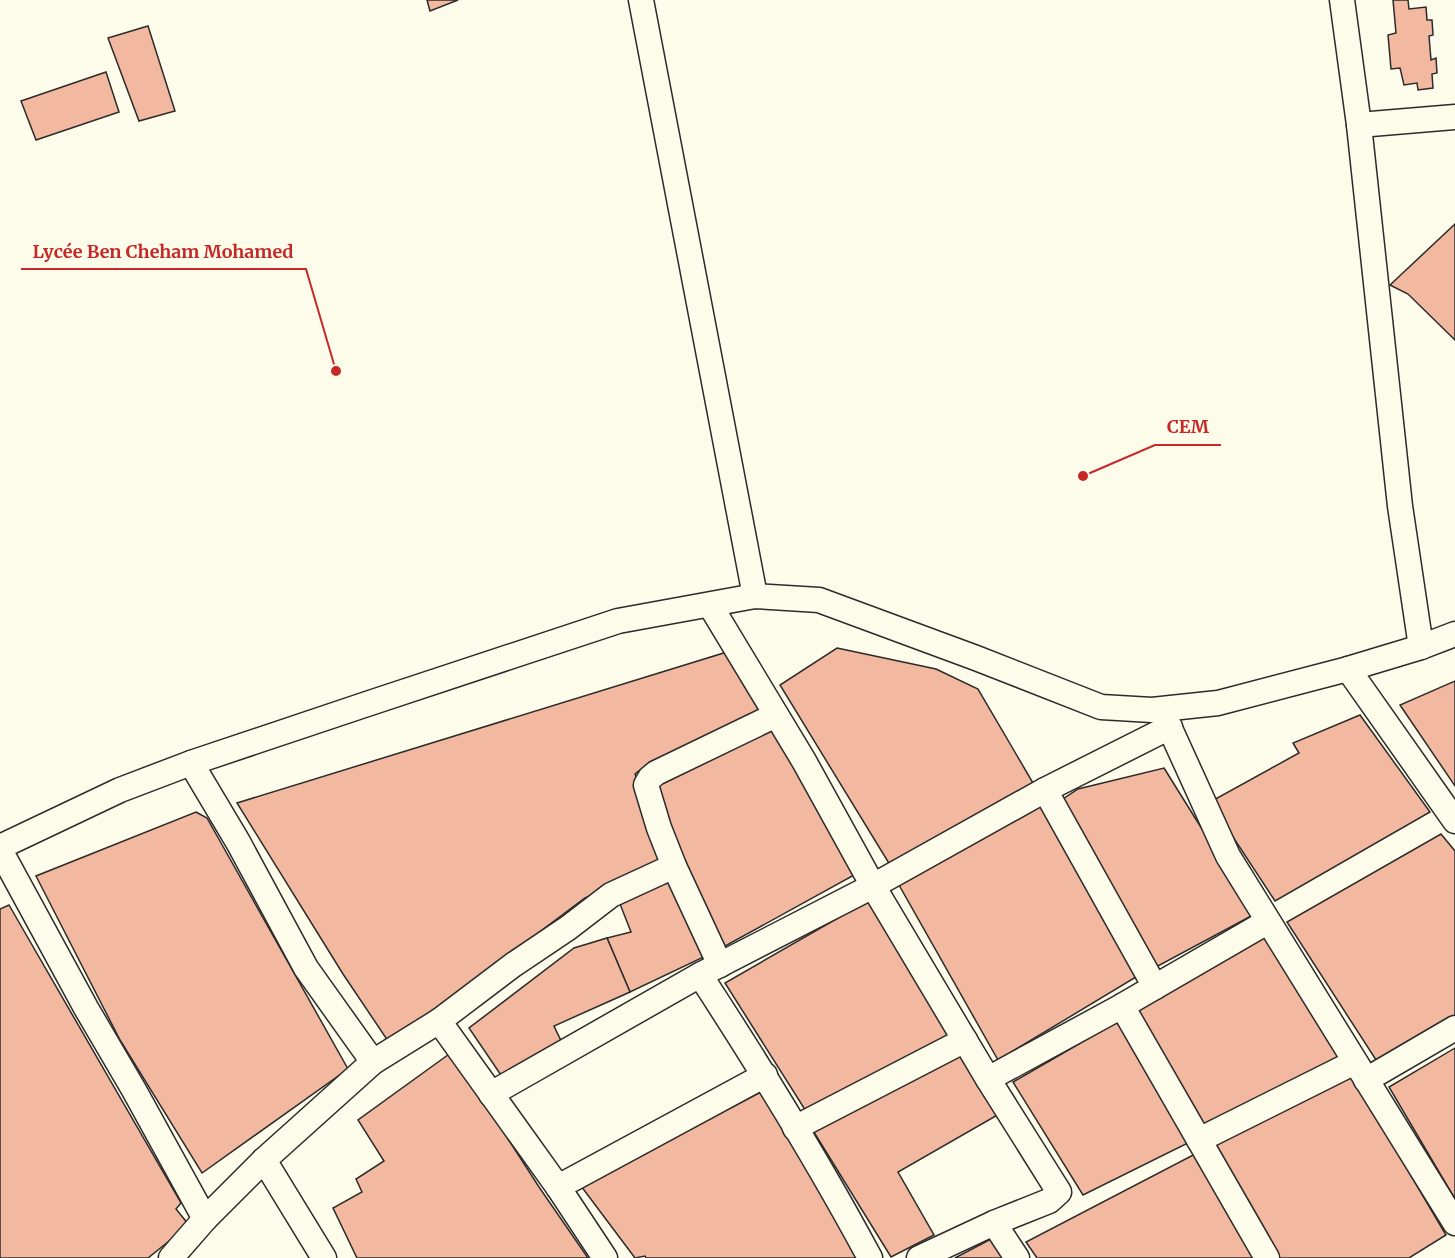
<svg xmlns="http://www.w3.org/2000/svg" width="1455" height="1258" viewBox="0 0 1455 1258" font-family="Merriweather,serif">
<rect width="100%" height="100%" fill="#fdfbea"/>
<g fill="#f2b8a0" stroke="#2b2b2b" stroke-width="1.5">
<path d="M 427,0 L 458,0 L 430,11 Z"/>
<path d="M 1393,0 L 1408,0 L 1409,9 L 1426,7 L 1427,20 L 1432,20 L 1433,35 L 1429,36 L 1431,60 L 1436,58 L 1437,73 L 1432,74 L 1433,88 L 1418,90 L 1417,83 L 1404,85 L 1400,68 L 1391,69 L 1388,35 L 1396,33 Z"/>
<path d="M 148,26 L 175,111 L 139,121 L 108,38 Z"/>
<path d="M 106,72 L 119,112 L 36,140 L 21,101 Z"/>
<path d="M 1455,224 L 1455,340 L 1408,294 L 1390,285 Z"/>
<path d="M 837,648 L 936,669 L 978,689 L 1033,783 L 890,865 L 780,685 Z"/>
<path d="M 727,652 L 761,711 L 650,762 L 635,774 L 671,863 L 585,898 L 390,1044 L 343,974 L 237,803 Z"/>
<path d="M 1455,681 L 1455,786 L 1400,705 Z"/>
<path d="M 1360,715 L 1430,812 L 1275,901 L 1210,802 L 1299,753 L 1293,743 Z"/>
<path d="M 771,723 L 856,874 L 718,950 L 652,784 Z"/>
<path d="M 1164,768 L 1255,914 L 1156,967 L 1063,799 L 1078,789 Z"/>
<path d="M 1039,802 L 1141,974 L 998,1060 L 899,885 Z"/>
<path d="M 196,812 L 207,818 L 348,1069 L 202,1173 L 120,1040 L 36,876 Z"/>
<path d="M 1441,834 L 1455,851 L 1455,1019 L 1378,1063 L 1287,922 Z"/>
<path d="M 677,878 L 710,954 L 630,992 L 607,938 L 631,932 L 620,904 Z"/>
<path d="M 871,899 L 953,1041 L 809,1116 L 725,983 Z"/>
<path d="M 9,905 L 181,1203 L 176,1209 L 189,1225 L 148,1258 L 0,1258 L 0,909 Z"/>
<path d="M 1265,935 L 1339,1057 L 1204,1128 L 1134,1006 Z"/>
<path d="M 607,938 L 630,992 L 554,1026 L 565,1049 L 505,1081 L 469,1028 L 574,948 Z"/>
<path d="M 1122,1019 L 1192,1141 L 1083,1195 L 1013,1082 Z"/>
<path d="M 1455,1048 L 1455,1199 L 1389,1087 Z"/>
<path d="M 960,1050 L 1001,1113 L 898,1172 L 934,1235 L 891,1257 L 812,1129 Z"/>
<path d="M 452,1052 L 539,1187 L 588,1258 L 357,1258 L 333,1208 L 362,1192 L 356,1179 L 384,1161 L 358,1120 Z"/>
<path d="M 1350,1072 L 1446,1235 L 1409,1258 L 1279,1258 L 1208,1142 Z"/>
<path d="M 765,1090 L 863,1258 L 646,1258 L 645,1256 L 635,1258 L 581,1186 Z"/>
<path d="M 1197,1153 L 1258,1258 L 1037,1258 L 1026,1242 Z"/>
<path d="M 991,1239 L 1002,1258 L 955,1258 Z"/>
</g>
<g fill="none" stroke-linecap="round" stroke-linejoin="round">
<defs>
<g id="street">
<path d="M 641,0 L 755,596"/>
<path d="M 1342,0 L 1359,125 L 1400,506 L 1421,647"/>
<path d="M 1359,125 L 1455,117"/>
<path d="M 710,605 L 804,761 L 873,886 L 988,1079 L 1059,1192 L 1049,1201 L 994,1223 L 919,1258"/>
<path d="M 1348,669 L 1455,821"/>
<path d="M 1163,713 L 1228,856 L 1455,1223"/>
<path d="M 191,763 L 238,842 L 306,968 L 373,1062"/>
<path d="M 1045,790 L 1155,987"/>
<path d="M 0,847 L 120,790 L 191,763 L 370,703 L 618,621 L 755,596 L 819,600 L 976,658 L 1101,707 L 1152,710 L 1218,703 L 1348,669 L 1421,647 L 1455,634"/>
<path d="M 0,850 L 86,1008 L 134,1090 L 205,1219"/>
<path d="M 674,866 L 720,965"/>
<path d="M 700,975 C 760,1067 818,1161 870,1258"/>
<path d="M 1122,1006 L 1267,1258"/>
<path d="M 439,1021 L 513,965 L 568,928 L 611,895 L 674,866 L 659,828 L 646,785 L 650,778 L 656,773 L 776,715"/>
<path d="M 988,1079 L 1122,1006 L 1267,922"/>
<path d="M 1366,1080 L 1455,1028"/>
<path d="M 491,1094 L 700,975 L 873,886 L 1045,790 L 1170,727"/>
<path d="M 795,1128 L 965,1040"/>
<path d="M 1199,1140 L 1355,1062"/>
<path d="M 264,1160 L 324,1258"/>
<path d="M 558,1187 L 765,1075"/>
<path d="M 994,1223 L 1017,1258"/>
<path d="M 171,1258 L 205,1219 L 264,1160 L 373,1062 L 439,1021 L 558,1187 L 605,1258"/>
</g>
</defs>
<use href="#street" stroke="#2b2b2b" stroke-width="27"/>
<use href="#street" stroke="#fdfbea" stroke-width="24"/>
</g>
<path fill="none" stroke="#c62828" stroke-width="2" d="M336 371L306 269H21M1083 476L1155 445H1221"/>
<g fill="#c62828" stroke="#fdfbea" stroke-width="2">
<circle cx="336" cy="371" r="6"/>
<circle cx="1083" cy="476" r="6"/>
</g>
<g font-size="18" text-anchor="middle" font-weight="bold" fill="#c62828" stroke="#fdfbea" stroke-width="4.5" stroke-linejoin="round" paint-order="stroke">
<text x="163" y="258">Lycée Ben Cheham Mohamed</text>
<text x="1188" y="433">CEM</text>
</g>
</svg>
